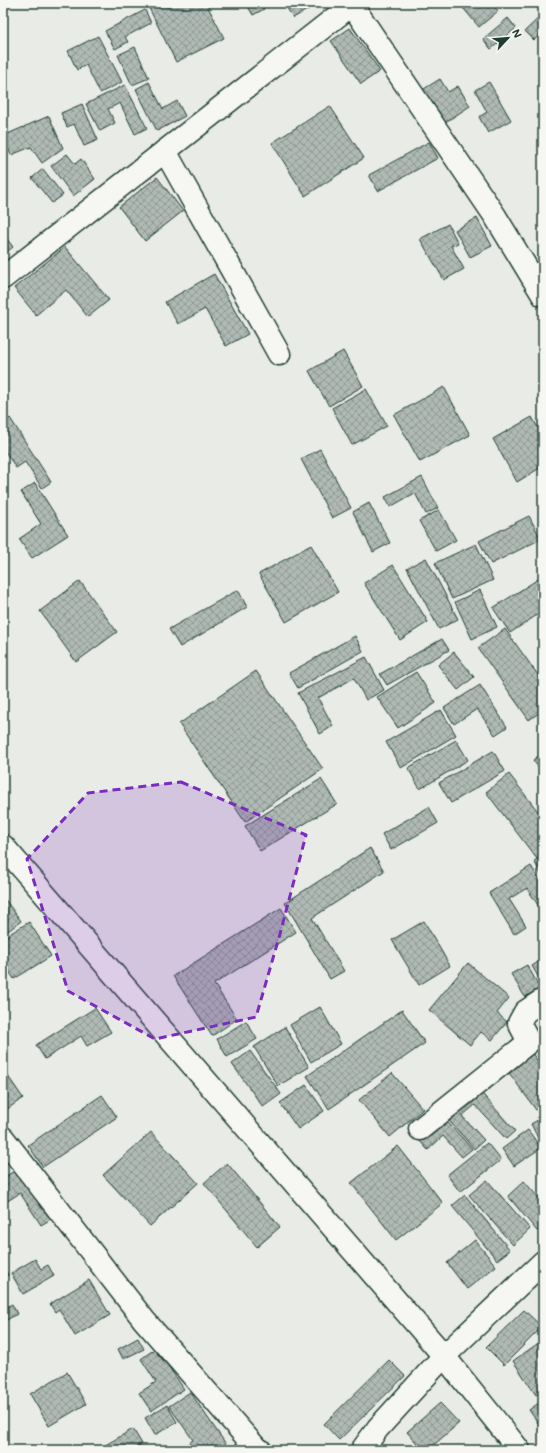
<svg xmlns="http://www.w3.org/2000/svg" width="546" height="1453" viewBox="0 0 546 1453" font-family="Mali,sans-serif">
<defs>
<pattern id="building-cross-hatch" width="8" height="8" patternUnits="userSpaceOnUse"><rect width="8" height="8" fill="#b0bab5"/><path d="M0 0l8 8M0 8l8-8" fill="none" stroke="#8f9894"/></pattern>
</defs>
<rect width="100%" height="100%" fill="#e9ebe7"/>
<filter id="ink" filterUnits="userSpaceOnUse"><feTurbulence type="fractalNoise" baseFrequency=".025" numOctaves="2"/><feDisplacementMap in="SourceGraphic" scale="8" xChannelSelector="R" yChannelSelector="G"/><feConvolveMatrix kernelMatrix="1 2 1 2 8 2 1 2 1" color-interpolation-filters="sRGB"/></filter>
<g filter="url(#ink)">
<g fill="url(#building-cross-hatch)" stroke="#1f3d34">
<path d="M 159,3 L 210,3 L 208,7 L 224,38 L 176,62 L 149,8 Z"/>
<path d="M 246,3 L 260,3 L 264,9 L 253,15 Z"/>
<path d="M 284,3 L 319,3 L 293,18 Z"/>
<path d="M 459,3 L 491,3 L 498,11 L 479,27 Z"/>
<path d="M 145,10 L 151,23 L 125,37 L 128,42 L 115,49 L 105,31 Z"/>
<path d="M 543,14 L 543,32 L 534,40 L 525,31 Z"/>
<path d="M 508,18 L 516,28 L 491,49 L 483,39 Z"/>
<path d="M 350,28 L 380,71 L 361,84 L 331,41 Z"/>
<path d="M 98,36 L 122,82 L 100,93 L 86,65 L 77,70 L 68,51 Z"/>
<path d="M 135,47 L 149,78 L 132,85 L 118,55 Z"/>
<path d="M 543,63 L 543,72 L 539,68 Z"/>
<path d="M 440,79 L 448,92 L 458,86 L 470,106 L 441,125 L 419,92 Z"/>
<path d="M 149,82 L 163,109 L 177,101 L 185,116 L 157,131 L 136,89 Z"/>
<path d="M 489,82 L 511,120 L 488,133 L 479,117 L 487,112 L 475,90 Z"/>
<path d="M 125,85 L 147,128 L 135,134 L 120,103 L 108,109 L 115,123 L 100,131 L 86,104 Z"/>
<path d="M 82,104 L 98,140 L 84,146 L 74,124 L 67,127 L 61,113 Z"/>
<path d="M 330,106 L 364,158 L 305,196 L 272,143 Z"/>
<path d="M 49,116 L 63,148 L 42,163 L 31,147 L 11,155 L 3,136 Z"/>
<path d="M 429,142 L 438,158 L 378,191 L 369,175 Z"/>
<path d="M 67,154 L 75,164 L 81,159 L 95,179 L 73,196 L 51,166 Z"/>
<path d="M 43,169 L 63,195 L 52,203 L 32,178 Z"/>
<path d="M 157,177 L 183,211 L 145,241 L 119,207 Z"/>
<path d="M 477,218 L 492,246 L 470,257 L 455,230 Z"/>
<path d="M 448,224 L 458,243 L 451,246 L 464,269 L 444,280 L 420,239 Z"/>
<path d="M 3,234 L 13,247 L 3,255 Z"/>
<path d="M 65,247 L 109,300 L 88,317 L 66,290 L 36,315 L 14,288 Z"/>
<path d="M 214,274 L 248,334 L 226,346 L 205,309 L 178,324 L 165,302 Z"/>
<path d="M 343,351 L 363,386 L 329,406 L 309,371 Z"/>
<path d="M 444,387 L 470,435 L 420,462 L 394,415 Z"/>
<path d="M 366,389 L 387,426 L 352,445 L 332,408 Z"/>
<path d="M 532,417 L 543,437 L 543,466 L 517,482 L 493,439 Z"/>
<path d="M 10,418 L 51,482 L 42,488 L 25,462 L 16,468 L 3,448 L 3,423 Z"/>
<path d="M 320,449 L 351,508 L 332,518 L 301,459 Z"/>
<path d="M 422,477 L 438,508 L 426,514 L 415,493 L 390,507 L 385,497 Z"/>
<path d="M 35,483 L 68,535 L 32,558 L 19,539 L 41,524 L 21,492 Z"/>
<path d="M 369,503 L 390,543 L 373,552 L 353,512 Z"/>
<path d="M 439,510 L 456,540 L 436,551 L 419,521 Z"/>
<path d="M 529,516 L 541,539 L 491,564 L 479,541 Z"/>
<path d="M 476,544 L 493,580 L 452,599 L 435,563 Z"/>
<path d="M 311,545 L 338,592 L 286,622 L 259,574 Z"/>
<path d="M 426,558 L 458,619 L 439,629 L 407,568 Z"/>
<path d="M 393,565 L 428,622 L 400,640 L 364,583 Z"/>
<path d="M 543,576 L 543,611 L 510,633 L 493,608 Z"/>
<path d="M 80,581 L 117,632 L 76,662 L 40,611 Z"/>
<path d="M 238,590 L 247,607 L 180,647 L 169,629 Z"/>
<path d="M 480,590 L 497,627 L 472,639 L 455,602 Z"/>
<path d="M 505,629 L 543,682 L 543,710 L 529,720 L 478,648 Z"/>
<path d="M 355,636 L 363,651 L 298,688 L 289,673 Z"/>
<path d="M 442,639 L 449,650 L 387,685 L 380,674 Z"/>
<path d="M 454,652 L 474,677 L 458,690 L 438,665 Z"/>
<path d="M 366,657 L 384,690 L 366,700 L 354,678 L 318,698 L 333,726 L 320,734 L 298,693 Z"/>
<path d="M 256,671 L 323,769 L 245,822 L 179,724 Z"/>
<path d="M 416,672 L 436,703 L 398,728 L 377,697 Z"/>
<path d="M 480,685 L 507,727 L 495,735 L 477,709 L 454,724 L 444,708 Z"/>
<path d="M 441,710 L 456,735 L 401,768 L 386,742 Z"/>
<path d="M 456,740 L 468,760 L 420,789 L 408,768 Z"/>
<path d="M 493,751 L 505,771 L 451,803 L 439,783 Z"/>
<path d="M 543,753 L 543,774 L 533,760 Z"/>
<path d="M 509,774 L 543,818 L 543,854 L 537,859 L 486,792 Z"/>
<path d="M 321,779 L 337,804 L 260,851 L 245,826 Z"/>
<path d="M 429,807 L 438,823 L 391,850 L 382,834 Z"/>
<path d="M 370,848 L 384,871 L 312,918 L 344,971 L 330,979 L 285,903 Z"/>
<path d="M 543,856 L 543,878 L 534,861 Z"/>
<path d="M 531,866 L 543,886 L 543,913 L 527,888 L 509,899 L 526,926 L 514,934 L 489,893 Z"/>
<path d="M 3,897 L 21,921 L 3,935 Z"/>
<path d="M 281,908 L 296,932 L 214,984 L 237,1019 L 212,1036 L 173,976 Z"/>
<path d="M 424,921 L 450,966 L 419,985 L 392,940 Z"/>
<path d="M 29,922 L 51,956 L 14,979 L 3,962 L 3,938 Z"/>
<path d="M 543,959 L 543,985 L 532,966 Z"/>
<path d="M 468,963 L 509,998 L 497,1013 L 507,1022 L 492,1040 L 481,1032 L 470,1045 L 429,1010 Z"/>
<path d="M 527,965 L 540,988 L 525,997 L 511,974 Z"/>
<path d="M 320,1007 L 341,1044 L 311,1062 L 290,1025 Z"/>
<path d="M 95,1008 L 111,1032 L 87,1046 L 81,1036 L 45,1059 L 36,1045 Z"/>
<path d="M 402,1010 L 425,1043 L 329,1109 L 307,1076 Z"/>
<path d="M 246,1021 L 257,1039 L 227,1057 L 217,1039 Z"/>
<path d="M 285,1027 L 309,1067 L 278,1086 L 254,1047 Z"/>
<path d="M 250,1051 L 281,1094 L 263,1107 L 232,1064 Z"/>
<path d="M 532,1053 L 543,1069 L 543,1111 L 539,1114 L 507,1070 Z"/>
<path d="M 3,1069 L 23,1098 L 3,1112 Z"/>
<path d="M 392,1073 L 423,1109 L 390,1137 L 359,1100 Z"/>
<path d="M 306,1085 L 324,1111 L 298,1129 L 280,1103 Z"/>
<path d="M 477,1088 L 515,1131 L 506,1139 L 475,1105 L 462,1116 L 484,1140 L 474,1149 L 445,1116 Z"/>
<path d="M 102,1095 L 117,1117 L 43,1167 L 28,1145 Z"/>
<path d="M 443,1117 L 472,1149 L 462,1157 L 443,1136 L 428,1150 L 418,1139 Z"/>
<path d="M 543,1117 L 543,1148 L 531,1124 Z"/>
<path d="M 528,1130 L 541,1148 L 514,1166 L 502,1149 Z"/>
<path d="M 151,1132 L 198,1183 L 150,1226 L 103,1175 Z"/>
<path d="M 487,1143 L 501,1160 L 460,1192 L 447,1175 Z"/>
<path d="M 398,1146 L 443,1203 L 396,1240 L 351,1183 Z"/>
<path d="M 227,1163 L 280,1227 L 257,1247 L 204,1183 Z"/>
<path d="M 19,1168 L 51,1219 L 41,1225 L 20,1193 L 3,1204 L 3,1178 Z"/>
<path d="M 487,1180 L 530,1229 L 513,1245 L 469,1195 Z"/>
<path d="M 524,1181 L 543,1203 L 543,1226 L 537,1231 L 508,1196 Z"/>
<path d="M 465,1195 L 510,1250 L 497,1260 L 452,1206 Z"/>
<path d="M 475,1240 L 496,1266 L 467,1289 L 447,1263 Z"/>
<path d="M 35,1259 L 41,1269 L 48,1265 L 54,1276 L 23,1294 L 11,1273 Z"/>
<path d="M 3,1266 L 8,1275 L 3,1277 Z"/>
<path d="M 89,1280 L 110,1315 L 75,1336 L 59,1309 L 55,1312 L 50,1304 Z"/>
<path d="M 12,1304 L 17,1314 L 3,1322 L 3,1309 Z"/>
<path d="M 524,1310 L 542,1327 L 504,1365 L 486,1347 Z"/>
<path d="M 138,1338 L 144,1349 L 123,1359 L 118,1349 Z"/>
<path d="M 540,1342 L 543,1346 L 543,1391 L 536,1395 L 513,1361 Z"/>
<path d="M 156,1348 L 184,1389 L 151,1411 L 139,1393 L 156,1382 L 141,1359 Z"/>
<path d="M 389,1360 L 405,1376 L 339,1440 L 324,1424 Z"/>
<path d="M 67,1372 L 86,1404 L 49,1426 L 30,1394 Z"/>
<path d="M 190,1392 L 230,1450 L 180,1450 L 193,1440 L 169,1406 Z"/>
<path d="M 543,1400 L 543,1430 L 529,1410 Z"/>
<path d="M 440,1403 L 459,1423 L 428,1450 L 423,1450 L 407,1432 Z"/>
<path d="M 167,1405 L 177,1422 L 155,1435 L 145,1418 Z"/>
<path d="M 133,1429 L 142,1444 L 136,1447 L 138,1450 L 97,1450 Z"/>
</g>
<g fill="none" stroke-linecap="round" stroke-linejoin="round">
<defs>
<g id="minor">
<path d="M 352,5 L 495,216 L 543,295"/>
<path d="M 165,151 L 279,354"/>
<path d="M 3,278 L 354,3"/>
<path d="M 420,1129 L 529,1042 L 519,1023 L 525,1012 L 543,1000"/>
<path d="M 3,1138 L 144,1320 L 256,1448 L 260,1450"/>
<path d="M 362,1450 L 378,1428 L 444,1356"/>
<path d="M 519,1450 L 444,1356 L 543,1262"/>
</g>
<path id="tertiary" d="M 3,846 L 444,1356"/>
</defs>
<use href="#minor" stroke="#1f3d34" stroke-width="25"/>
<use href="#tertiary" stroke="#1f3d34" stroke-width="25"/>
<use href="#minor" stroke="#f6f6f2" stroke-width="22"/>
<use href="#tertiary" stroke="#f6f6f2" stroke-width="22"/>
</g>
</g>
<path fill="#7b2cbf" fill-opacity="0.2" stroke="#7b2cbf" stroke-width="3" stroke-dasharray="8 5" stroke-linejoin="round" d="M 181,782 L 306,835 L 280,934 L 256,1017 L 155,1039 L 68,991 L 27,859 L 88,793 Z"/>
<rect width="546" height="1453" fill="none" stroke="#f6f6f2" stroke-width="16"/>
<rect x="8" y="8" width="530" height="1437" fill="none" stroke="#1f3d34" stroke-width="1.5" filter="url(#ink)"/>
<g transform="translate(508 38) rotate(64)" stroke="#f6f6f2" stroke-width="3" paint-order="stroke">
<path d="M0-3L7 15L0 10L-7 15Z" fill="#1f3d34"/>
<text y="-6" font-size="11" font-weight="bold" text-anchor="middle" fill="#1f3d34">N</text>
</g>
</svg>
